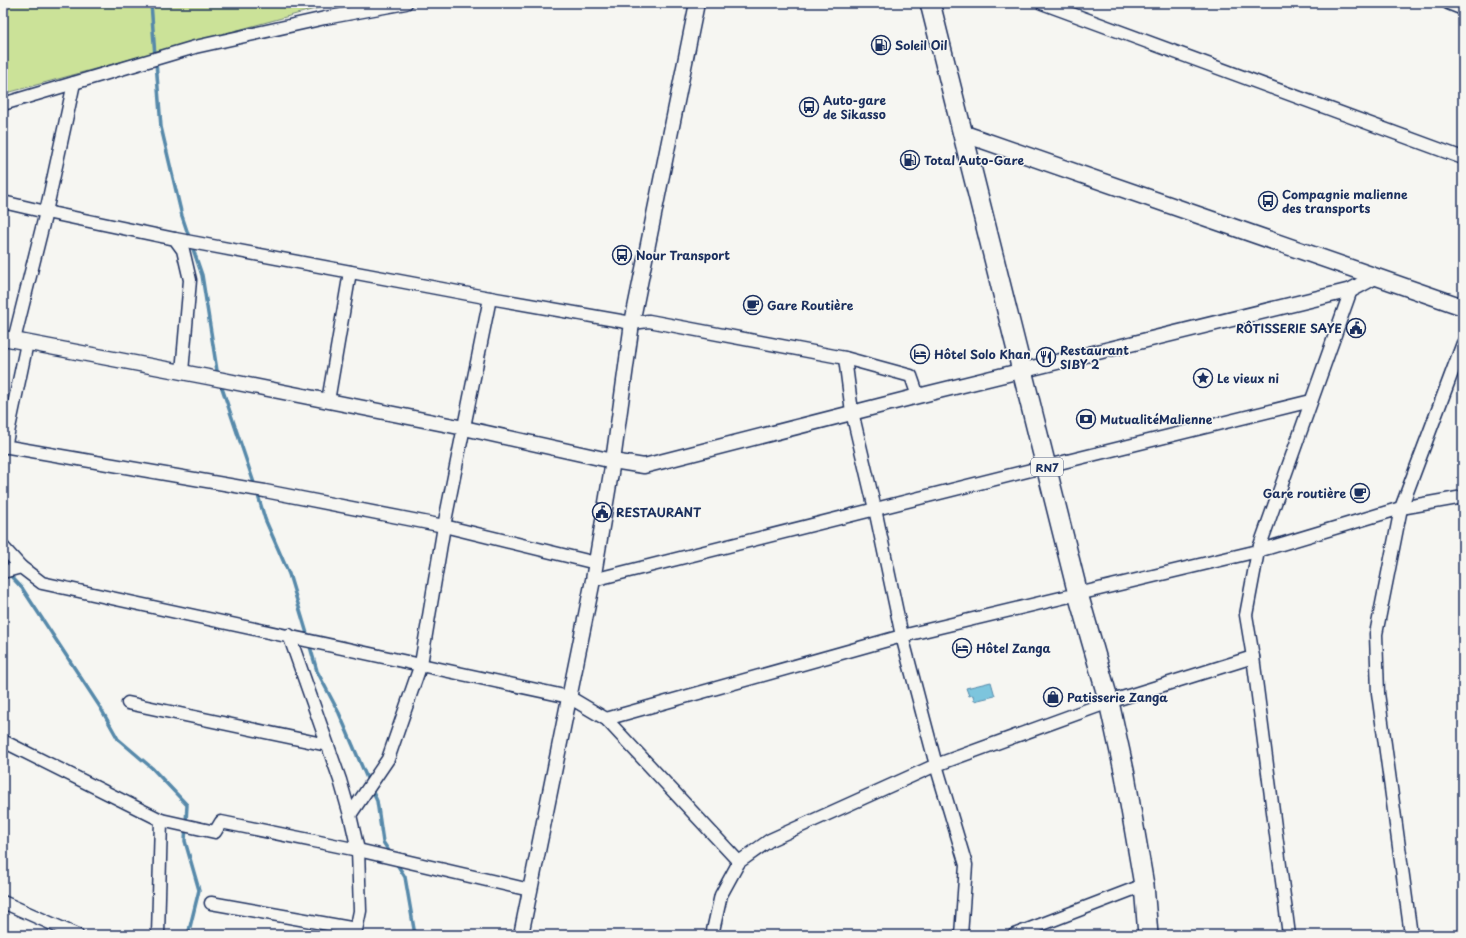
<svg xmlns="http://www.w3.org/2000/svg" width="1466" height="938" viewBox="0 0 1466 938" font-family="'Playpen Sans',sans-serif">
<rect width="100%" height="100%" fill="#f6f6f2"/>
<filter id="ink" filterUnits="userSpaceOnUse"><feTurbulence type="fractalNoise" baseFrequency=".025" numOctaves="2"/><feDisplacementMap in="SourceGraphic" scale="8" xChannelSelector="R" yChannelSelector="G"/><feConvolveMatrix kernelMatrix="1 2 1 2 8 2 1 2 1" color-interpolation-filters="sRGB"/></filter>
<g filter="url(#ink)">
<path fill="#cbe298" stroke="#73887b" d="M 3,3 L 337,3 L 3,94 Z"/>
<path fill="#7dc5dd" stroke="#5689aa" d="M 991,682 L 995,696 L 974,701 L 973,695 L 969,696 L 966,688 Z"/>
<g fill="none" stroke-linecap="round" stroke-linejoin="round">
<g stroke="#5689aa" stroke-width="3.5">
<path d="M 151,3 L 155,56"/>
<path d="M 156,62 L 161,127 L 182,216 L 190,240"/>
<path d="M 192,246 L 202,275 L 218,377"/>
<path d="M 220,382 L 255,486"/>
<path d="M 257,492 L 265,519 L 289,574 L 308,637"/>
<path d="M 8,573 L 22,588 L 100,707 L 118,739 L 152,768 L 187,805 L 185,841 L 199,890 L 188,935"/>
<path d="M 309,643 L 317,671 L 339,713 L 369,783"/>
<path d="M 371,788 L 377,801 L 383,842 L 391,854"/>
<path d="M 395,861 L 405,877 L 415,935"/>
</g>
<defs>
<g id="minor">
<path d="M 1042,3 L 1463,158"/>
<path d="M 1448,3 L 1463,9"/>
<path d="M 3,104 L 195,47 L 325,18 L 406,3"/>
<path d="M 3,202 L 46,212 L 175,239 L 183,250 L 190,280 L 182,372"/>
<path d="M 175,239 L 490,298 L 632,323 L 649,321 L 845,358 L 911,376 L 918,396"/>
<path d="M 14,340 L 46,212 L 74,83"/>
<path d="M 845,358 L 852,412 L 875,509 L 902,636 L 936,765 L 966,865 L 961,935"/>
<path d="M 328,401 L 350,272"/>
<path d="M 3,446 L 265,491 L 444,526 L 596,563"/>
<path d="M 5,447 L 27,343"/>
<path d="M 3,547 L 21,567"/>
<path d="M 3,572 L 21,567 L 42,583 L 569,697 L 606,719 L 739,862"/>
<path d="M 593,580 L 1047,466 L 1311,401"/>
<path d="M 289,635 L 340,780 L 350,815 L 358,850 L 360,911 L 355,935"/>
<path d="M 128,703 L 327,745"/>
<path d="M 606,719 L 902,636 L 1258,551 L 1401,508 L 1463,497"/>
<path d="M 3,741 L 161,820 L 158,935"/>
<path d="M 350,815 L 388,759 L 421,664 L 444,526 L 490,298"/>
<path d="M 161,820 L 215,832 L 221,822 L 358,850 L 530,890"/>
<path d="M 3,902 L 77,935"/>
<path d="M 211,903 L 356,929"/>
<path d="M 712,935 L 721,895 L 739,862 L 770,840 L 936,765 L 1109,702 L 1253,657"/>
<path d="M 1014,935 L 1144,885"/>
<path d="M 1289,935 L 1253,657 L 1246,615 L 1258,551 L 1351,290"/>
<path d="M 1411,935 L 1378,693 L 1376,634 L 1401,508 L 1463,343"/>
</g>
<g id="tertiary">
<path d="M 3,338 L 208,377 L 464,428 L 613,461 L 644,466 L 918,396 L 1351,290 L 1375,277"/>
<path d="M 521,935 L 593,580 L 613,461 L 632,323 L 697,3"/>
</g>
<path id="secondary" d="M 962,133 L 1463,307"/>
<path id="trunk" d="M 930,3 L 1078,594 L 1109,702 L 1125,775 L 1144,885 L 1148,935"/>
</defs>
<use href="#minor" stroke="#1b2f5e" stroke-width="15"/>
<use href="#tertiary" stroke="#1b2f5e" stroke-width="17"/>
<use href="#secondary" stroke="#1b2f5e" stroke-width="19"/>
<use href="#trunk" stroke="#1b2f5e" stroke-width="22"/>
<use href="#minor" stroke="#f6f6f2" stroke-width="12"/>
<use href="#tertiary" stroke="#f6f6f2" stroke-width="14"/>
<use href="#secondary" stroke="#f6f6f2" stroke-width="16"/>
<use href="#trunk" stroke="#f6f6f2" stroke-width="19"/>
</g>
</g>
<defs>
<symbol id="fuel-ring" viewBox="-11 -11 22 22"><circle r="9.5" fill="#f6f6f2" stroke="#1b2f5e" stroke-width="1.5"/><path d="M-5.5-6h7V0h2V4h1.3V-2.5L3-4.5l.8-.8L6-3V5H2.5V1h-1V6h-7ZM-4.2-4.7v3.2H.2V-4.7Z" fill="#1b2f5e"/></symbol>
<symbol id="bus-ring" viewBox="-11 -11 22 22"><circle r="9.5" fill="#f6f6f2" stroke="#1b2f5e" stroke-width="1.5"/><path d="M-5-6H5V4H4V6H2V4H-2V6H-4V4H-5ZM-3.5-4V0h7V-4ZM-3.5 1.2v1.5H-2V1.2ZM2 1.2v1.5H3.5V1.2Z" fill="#1b2f5e"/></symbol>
<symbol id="cafe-ring" viewBox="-11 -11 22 22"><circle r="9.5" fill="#f6f6f2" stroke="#1b2f5e" stroke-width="1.5"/><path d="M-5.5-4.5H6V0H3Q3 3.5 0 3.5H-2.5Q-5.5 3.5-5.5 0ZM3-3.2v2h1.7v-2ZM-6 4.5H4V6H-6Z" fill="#1b2f5e"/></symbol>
<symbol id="civic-ring" viewBox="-11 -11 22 22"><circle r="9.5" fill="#f6f6f2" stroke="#1b2f5e" stroke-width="1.5"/><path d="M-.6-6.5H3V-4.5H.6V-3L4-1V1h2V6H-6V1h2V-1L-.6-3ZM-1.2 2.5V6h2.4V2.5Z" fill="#1b2f5e"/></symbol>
<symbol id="hotel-ring" viewBox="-11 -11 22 22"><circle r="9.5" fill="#f6f6f2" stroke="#1b2f5e" stroke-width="1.5"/><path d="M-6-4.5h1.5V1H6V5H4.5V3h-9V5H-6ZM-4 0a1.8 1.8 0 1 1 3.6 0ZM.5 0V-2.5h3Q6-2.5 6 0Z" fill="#1b2f5e"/></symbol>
<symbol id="restaurant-ring" viewBox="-11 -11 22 22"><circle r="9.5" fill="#f6f6f2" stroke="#1b2f5e" stroke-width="1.5"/><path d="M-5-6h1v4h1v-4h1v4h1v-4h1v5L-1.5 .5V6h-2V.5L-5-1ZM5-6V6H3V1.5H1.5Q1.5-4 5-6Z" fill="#1b2f5e"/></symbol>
<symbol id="sight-ring" viewBox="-11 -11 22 22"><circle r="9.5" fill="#f6f6f2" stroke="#1b2f5e" stroke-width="1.5"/><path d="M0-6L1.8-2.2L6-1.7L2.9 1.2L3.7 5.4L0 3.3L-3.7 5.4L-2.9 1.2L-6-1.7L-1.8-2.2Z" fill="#1b2f5e"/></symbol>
<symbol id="bank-ring" viewBox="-11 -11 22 22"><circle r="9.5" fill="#f6f6f2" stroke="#1b2f5e" stroke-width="1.5"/><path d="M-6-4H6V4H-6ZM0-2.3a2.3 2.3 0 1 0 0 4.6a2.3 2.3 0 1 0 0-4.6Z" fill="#1b2f5e"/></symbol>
<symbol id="shop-ring" viewBox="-11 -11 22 22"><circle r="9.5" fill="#f6f6f2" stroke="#1b2f5e" stroke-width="1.5"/><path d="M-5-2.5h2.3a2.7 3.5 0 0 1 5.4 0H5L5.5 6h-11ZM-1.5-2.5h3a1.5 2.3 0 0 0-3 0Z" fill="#1b2f5e"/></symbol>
</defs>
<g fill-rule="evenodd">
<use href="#fuel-ring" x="870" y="34" width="22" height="22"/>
<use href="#bus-ring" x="798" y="96" width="22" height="22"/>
<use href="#fuel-ring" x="899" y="149" width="22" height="22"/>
<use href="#bus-ring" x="1257" y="190" width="22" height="22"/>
<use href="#bus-ring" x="611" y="244" width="22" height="22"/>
<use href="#cafe-ring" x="742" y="294" width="22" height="22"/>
<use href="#civic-ring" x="1345" y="317" width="22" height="22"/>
<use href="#hotel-ring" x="909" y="343" width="22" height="22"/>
<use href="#restaurant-ring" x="1035" y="346" width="22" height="22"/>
<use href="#sight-ring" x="1192" y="367" width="22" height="22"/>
<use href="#bank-ring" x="1075" y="408" width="22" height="22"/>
<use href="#cafe-ring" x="1349" y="482" width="22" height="22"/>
<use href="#civic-ring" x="591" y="501" width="22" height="22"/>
<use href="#hotel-ring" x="951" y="637" width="22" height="22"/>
<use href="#shop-ring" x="1042" y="686" width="22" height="22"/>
</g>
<g text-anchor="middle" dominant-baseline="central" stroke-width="3" stroke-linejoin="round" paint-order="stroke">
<rect fill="#f6f6f2" stroke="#5d6b8a" stroke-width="1" x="1031" y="458" width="32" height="18" rx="3"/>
<g font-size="11" font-weight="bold" fill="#1b2f5e">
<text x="1047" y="467">RN7</text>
</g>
<g font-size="12" font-weight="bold" fill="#1b2f5e" stroke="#f6f6f2" text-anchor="start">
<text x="895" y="45">Soleil Oil</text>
<text x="823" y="100">Auto-gare<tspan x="823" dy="14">de Sikasso</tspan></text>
<text x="924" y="160">Total Auto-Gare</text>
<text x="1282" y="194">Compagnie malienne<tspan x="1282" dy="14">des transports</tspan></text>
<text x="636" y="255">Nour Transport</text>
<text x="767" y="305">Gare Routière</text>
<text x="1342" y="328" text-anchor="end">RÔTISSERIE SAYE</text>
<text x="1060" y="350">Restaurant<tspan x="1060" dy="14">SIBY 2</tspan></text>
<text x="934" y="354">Hôtel Solo Khan</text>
<text x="1217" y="378">Le vieux ni</text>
<text x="1100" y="419">MutualitéMalienne</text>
<text x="1346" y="493" text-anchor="end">Gare routière</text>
<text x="616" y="512">RESTAURANT</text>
<text x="976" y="648">Hôtel Zanga</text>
<text x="1067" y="697">Patisserie Zanga</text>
</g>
</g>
<rect width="1466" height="938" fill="none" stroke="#f6f6f2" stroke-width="16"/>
<rect x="8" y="8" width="1450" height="922" fill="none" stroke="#1b2f5e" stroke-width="1.5" filter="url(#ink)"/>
</svg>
